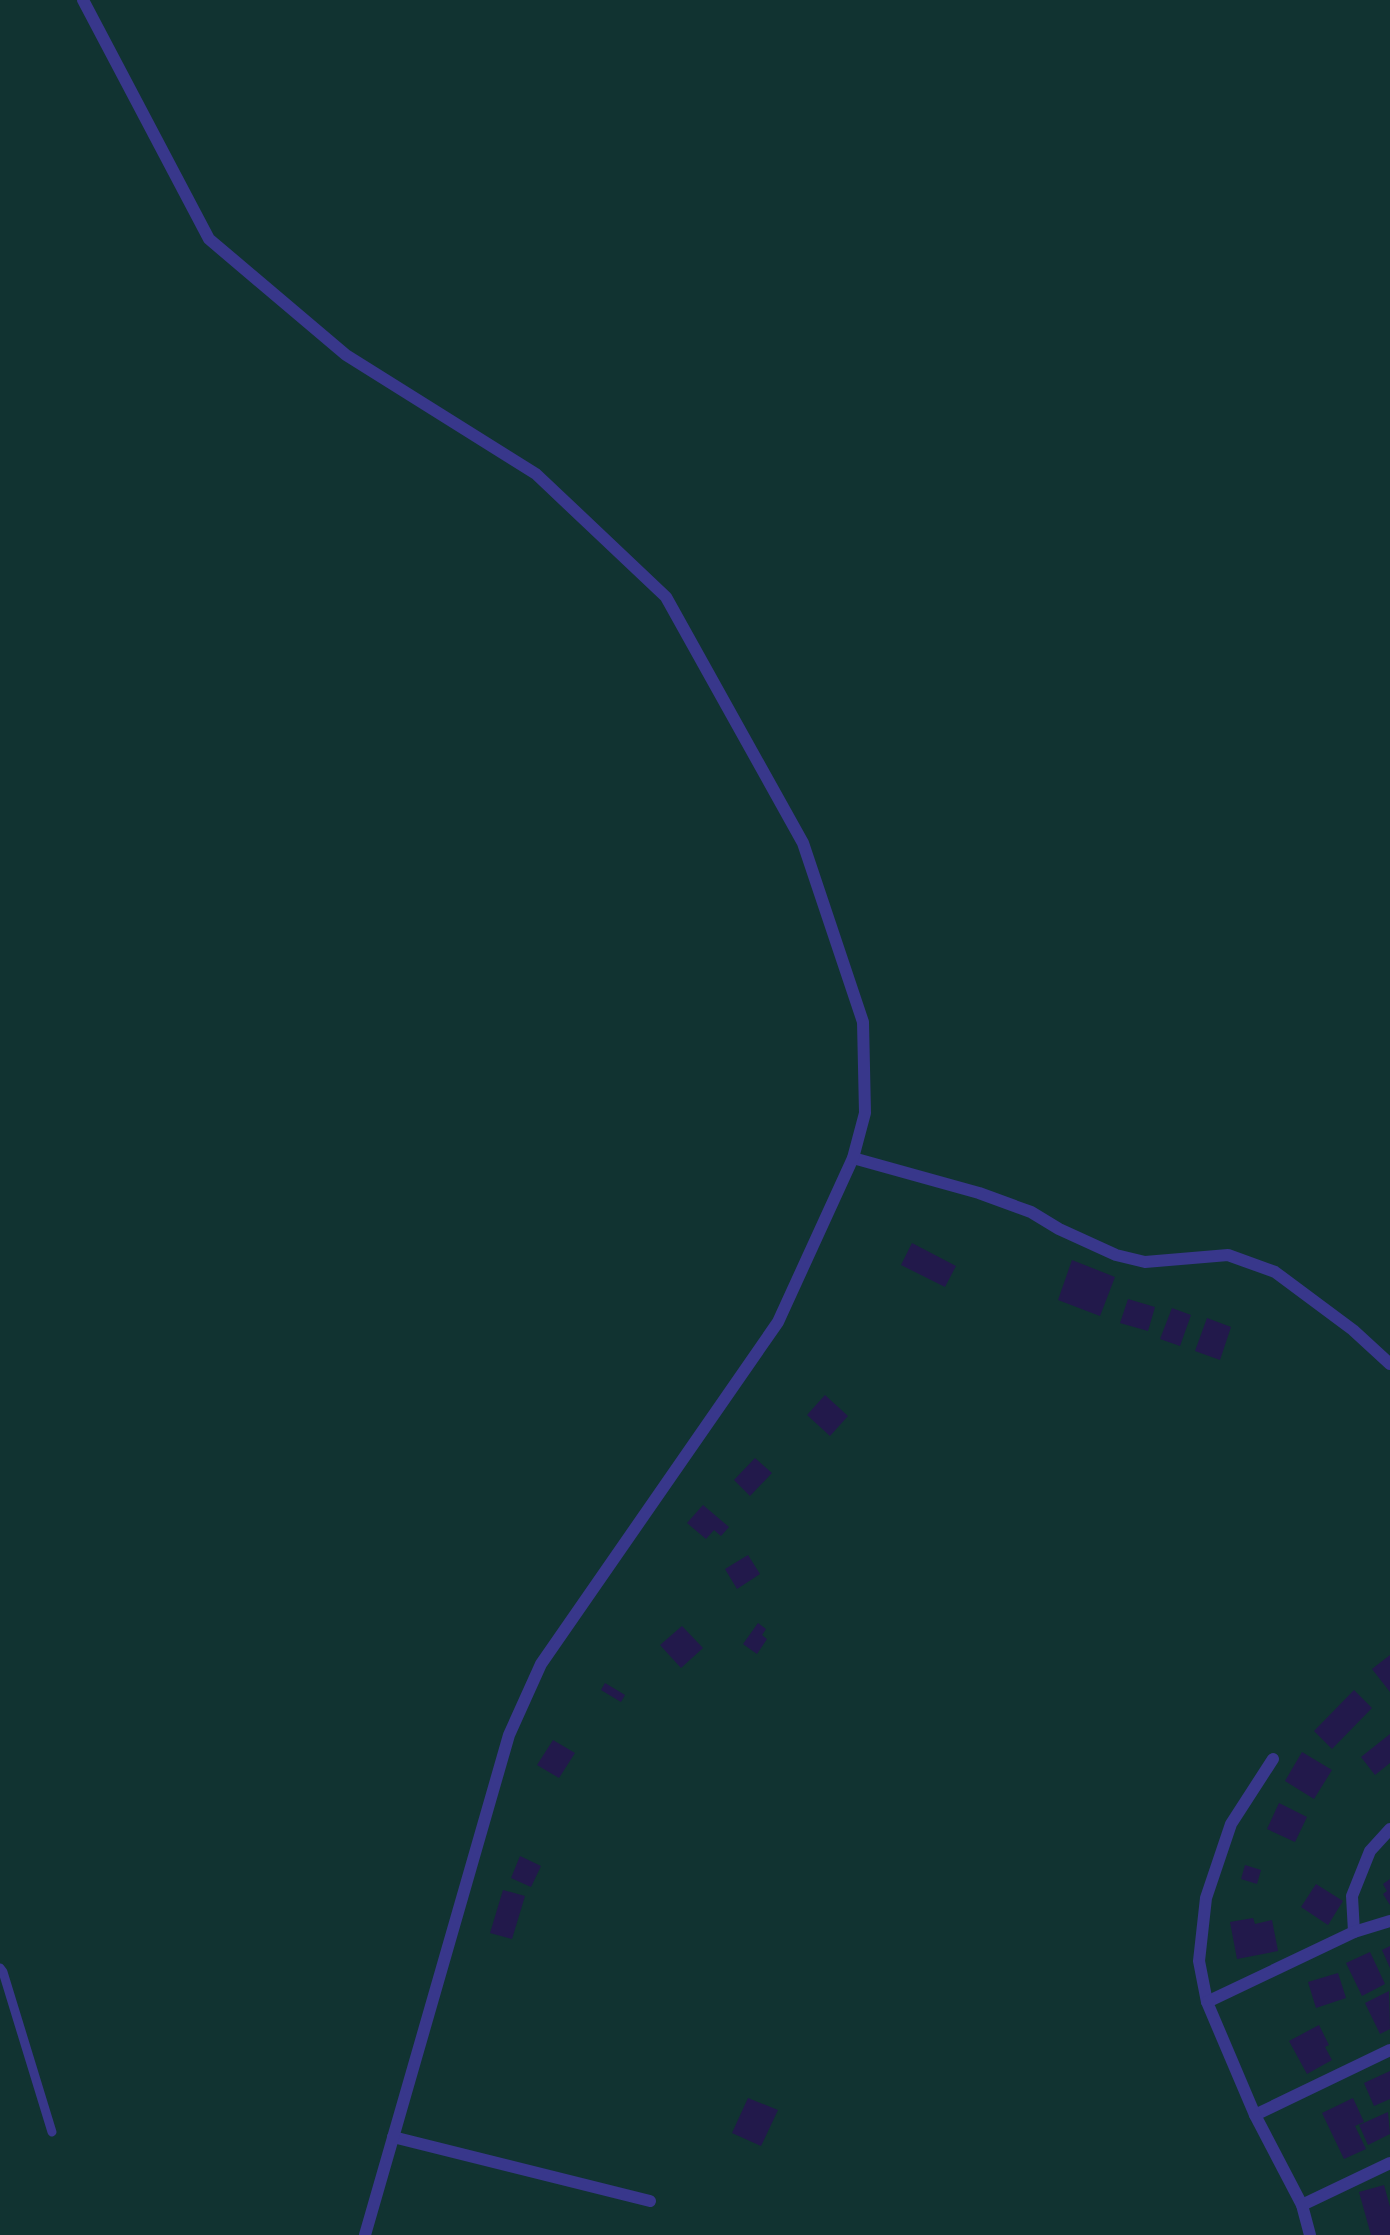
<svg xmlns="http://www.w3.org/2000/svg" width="1390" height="2235" viewBox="0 0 1390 2235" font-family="'Fira Sans',sans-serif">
<rect width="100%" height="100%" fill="#120e29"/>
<rect fill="#113331" x="0" y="0" width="1390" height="2235"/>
<g fill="#22194b">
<path d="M 912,1243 L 956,1266 L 945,1287 L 901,1265 Z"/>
<path d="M 1072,1260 L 1115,1277 L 1100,1316 L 1058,1300 Z"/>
<path d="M 1128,1299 L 1155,1307 L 1148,1331 L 1120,1323 Z"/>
<path d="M 1172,1308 L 1191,1315 L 1180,1346 L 1160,1339 Z"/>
<path d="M 1207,1318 L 1231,1327 L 1220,1360 L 1195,1351 Z"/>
<path d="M 825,1395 L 848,1416 L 830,1436 L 807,1415 Z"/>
<path d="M 755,1458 L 772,1473 L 750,1496 L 734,1480 Z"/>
<path d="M 703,1505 L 729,1527 L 721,1536 L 714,1530 L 706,1539 L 687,1523 Z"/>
<path d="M 748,1555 L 760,1574 L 737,1589 L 725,1569 Z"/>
<path d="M 758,1623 L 766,1629 L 762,1635 L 767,1639 L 757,1654 L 743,1644 Z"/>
<path d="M 682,1626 L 703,1648 L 681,1668 L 660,1645 Z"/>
<path d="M 1390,1655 L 1390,1692 L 1372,1669 Z"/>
<path d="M 605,1683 L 625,1695 L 621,1702 L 601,1690 Z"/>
<path d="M 1354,1690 L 1372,1708 L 1332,1749 L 1314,1731 Z"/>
<path d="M 1390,1734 L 1390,1763 L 1375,1775 L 1361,1757 Z"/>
<path d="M 553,1740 L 575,1753 L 559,1778 L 537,1765 Z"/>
<path d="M 1302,1752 L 1332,1770 L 1314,1799 L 1285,1781 Z"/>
<path d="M 1279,1803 L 1307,1817 L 1295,1842 L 1267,1829 Z"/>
<path d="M 520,1856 L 541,1866 L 531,1887 L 511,1878 Z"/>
<path d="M 1245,1865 L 1261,1870 L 1257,1884 L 1241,1879 Z"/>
<path d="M 1390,1879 L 1390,1905 L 1383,1894 L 1387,1891 L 1383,1884 Z"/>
<path d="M 1316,1884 L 1343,1901 L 1328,1925 L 1301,1907 Z"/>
<path d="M 503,1890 L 525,1896 L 512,1939 L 490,1933 Z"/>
<path d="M 1253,1918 L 1255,1924 L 1272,1920 L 1278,1951 L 1237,1959 L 1230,1922 Z"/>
<path d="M 1390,1946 L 1390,1968 L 1382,1950 Z"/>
<path d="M 1370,1952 L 1385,1984 L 1362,1996 L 1346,1963 Z"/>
<path d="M 1338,1973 L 1346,1998 L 1316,2008 L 1308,1982 Z"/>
<path d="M 1389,1991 L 1390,2029 L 1380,2034 L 1365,2003 Z"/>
<path d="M 1319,2025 L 1329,2045 L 1325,2047 L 1332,2060 L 1307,2074 L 1289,2041 Z"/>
<path d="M 1390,2071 L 1390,2099 L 1374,2106 L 1364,2083 Z"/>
<path d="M 748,2098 L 778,2110 L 761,2146 L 732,2133 Z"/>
<path d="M 1353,2098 L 1364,2122 L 1355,2126 L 1366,2149 L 1344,2159 L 1322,2113 Z"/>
<path d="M 1388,2112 L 1390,2134 L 1368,2145 L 1359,2125 Z"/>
<path d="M 1384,2185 L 1390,2207 L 1390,2235 L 1371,2235 L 1359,2192 Z"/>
</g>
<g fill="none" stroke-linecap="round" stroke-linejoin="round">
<path stroke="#38378b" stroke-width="9" d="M 0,1968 L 3,1972 L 52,2132"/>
<g stroke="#38378b" stroke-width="12">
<path d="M 853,1158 L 979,1193 L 1031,1212 L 1059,1229 L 1116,1255 L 1145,1262 L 1228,1255 L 1275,1272 L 1353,1330 L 1390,1364"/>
<path d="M 1354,1932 L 1352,1896 L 1370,1851 L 1390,1829"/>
<path d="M 1207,2002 L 1199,1961 L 1206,1898 L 1231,1824 L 1273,1759"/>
<path d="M 1255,2115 L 1390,2050"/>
<path d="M 393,2137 L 650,2201"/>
<path d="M 1302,2205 L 1255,2115 L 1207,2002 L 1354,1932 L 1390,1921"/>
<path d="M 1310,2235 L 1302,2205 L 1390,2163"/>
</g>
<path stroke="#38378b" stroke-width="12" d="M 83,0 L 209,239 L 346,355 L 536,474 L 666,597 L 803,843 L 863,1022 L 865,1113 L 853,1158 L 778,1322 L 541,1664 L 509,1735 L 365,2235"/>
</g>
</svg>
